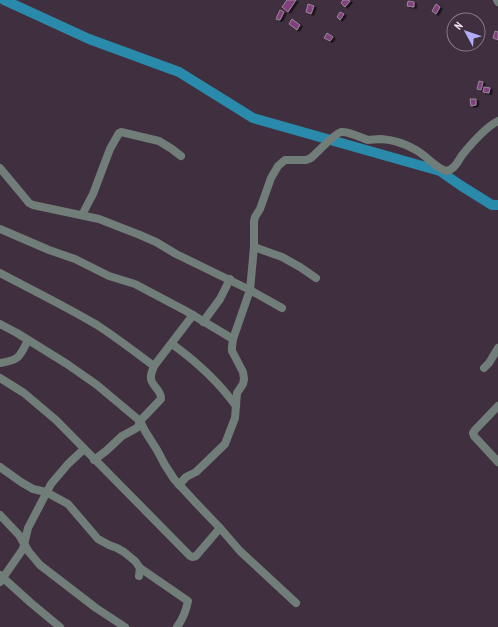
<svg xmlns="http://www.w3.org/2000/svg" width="498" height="627" viewBox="0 0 498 627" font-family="'PT Sans Narrow',sans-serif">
<defs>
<filter id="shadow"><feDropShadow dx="2.5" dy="1.5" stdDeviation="0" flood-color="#0009"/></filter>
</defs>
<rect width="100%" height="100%" fill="#40303f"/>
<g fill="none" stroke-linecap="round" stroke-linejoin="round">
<path stroke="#298aab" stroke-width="10" d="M 4,0 L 89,39 L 179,72 L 253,118 L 440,171 L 460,185 L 492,205 L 498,205"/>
</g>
<g fill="#834080" stroke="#998697" filter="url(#shadow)">
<path d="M 287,0 L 296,0 L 288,12 L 282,7 Z"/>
<path d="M 343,0 L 348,0 L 350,1 L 345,7 L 341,3 Z"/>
<path d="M 408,1 L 414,2 L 414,7 L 407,6 Z"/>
<path d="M 308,4 L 314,6 L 311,14 L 306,12 Z"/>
<path d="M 436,4 L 440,7 L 436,14 L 432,11 Z"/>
<path d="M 280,10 L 284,12 L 280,20 L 276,19 Z"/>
<path d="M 340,12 L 344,14 L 340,20 L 337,17 Z"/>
<path d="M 292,19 L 300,25 L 297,30 L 289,24 Z"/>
<path d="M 495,31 L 498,32 L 498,40 L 493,38 Z"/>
<path d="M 327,33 L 333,37 L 330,41 L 324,38 Z"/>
<path d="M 479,81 L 483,82 L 481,90 L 477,89 Z"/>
<path d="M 484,87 L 490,88 L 489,93 L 483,92 Z"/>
<path d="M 470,99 L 476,99 L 476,105 L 471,106 Z"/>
</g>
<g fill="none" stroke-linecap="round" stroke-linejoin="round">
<g stroke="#717d78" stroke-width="8">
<path d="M 497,0 L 498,2"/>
<path d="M 0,168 L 25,198 L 29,203 L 33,205 L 99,219 L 140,235 L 156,242 L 176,254 L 250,290 L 282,308"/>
<path d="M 82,215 L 93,194 L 110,149 L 119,133 L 121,132 L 159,141 L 172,149 L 181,156"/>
<path d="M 0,229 L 49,250 L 75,259 L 109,276 L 135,284 L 186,311 L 233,339"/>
<path d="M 254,247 L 282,257 L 300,267 L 316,278"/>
<path d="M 0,273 C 32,290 65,306 97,325 C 117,338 135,352 154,366"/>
<path d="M 203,322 L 220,299 L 230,279"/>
<path d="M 0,324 L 17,333 L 67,364 L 97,385 L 140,421 L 145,431 L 157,450 L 165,465 L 174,479 L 197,504 L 220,528 L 240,551 L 296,603"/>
<path d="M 172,344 C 197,362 218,381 236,406"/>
<path d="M 0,363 C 20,360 20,356 28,340"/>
<path d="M 484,368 L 489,363 L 498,348"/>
<path d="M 0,378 L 24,393 L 56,420 L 190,556 L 192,557 L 196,556 L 220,528"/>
<path d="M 498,406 L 475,430 L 473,433 L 474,436 L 498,462"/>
<path d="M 94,460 L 106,451 L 122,436 L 135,429 L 138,427 L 140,421 L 161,399 C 162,391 152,386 151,379 C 150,374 153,370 154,366 L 193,315"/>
<path d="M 0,467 L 21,482 L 33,489 L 46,492 L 68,504 L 98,539 L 109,545 L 117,548 L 124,552 L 135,561 L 140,568 L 139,576"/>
<path d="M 179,485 L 186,477 L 196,472 L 225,444 L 235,418 L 237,393 L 243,384 L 244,379 L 243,372 L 232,351 L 232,347 L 233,339 L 250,290 L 254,247 L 254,221 L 255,217 L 260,209 L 271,178 L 278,166 L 285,160 L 306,160 L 311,158 C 317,153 334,134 341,132 C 349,131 361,138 368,140 C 372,140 376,139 381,139 C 395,140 404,143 416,150 C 427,156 434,167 446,171 C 456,169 458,160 463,154 C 472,143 486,127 498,121"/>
<path d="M 0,515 L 19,535 L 29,552 L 40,565 L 96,608 L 125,627"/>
<path d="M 140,568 L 188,601 C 186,611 183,619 177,627"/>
<path d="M 0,575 L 31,603 L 60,627"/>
<path d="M 0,582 L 23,549 L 28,528 L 51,484 L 68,464 L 84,449"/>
</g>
</g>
<g transform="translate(466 32) rotate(310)"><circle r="19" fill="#40303f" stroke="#867884"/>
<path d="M0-3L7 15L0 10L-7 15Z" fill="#b2adf9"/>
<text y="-6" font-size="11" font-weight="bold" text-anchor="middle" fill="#eee3ec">N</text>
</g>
</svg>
